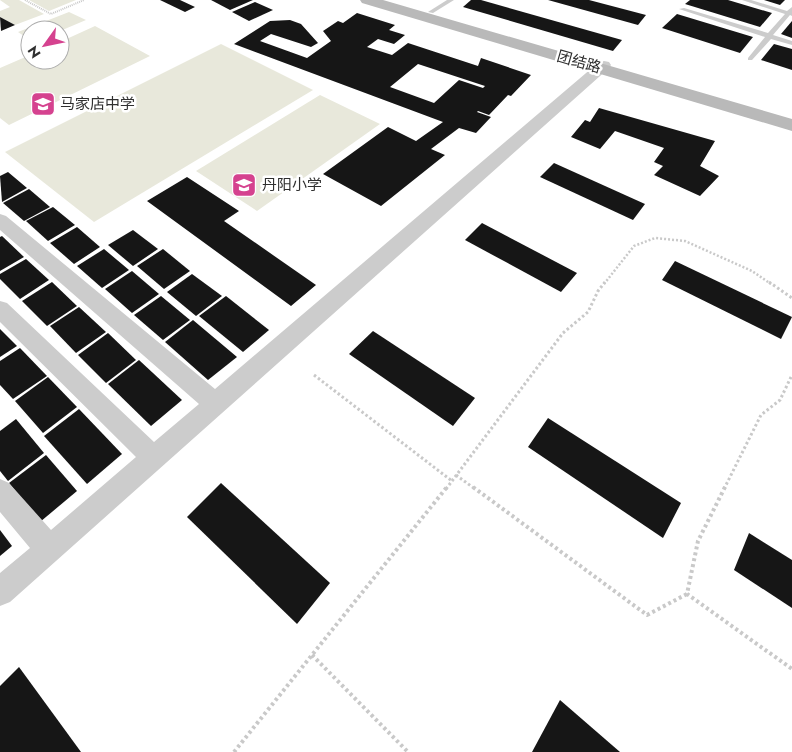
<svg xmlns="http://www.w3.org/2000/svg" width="792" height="752" viewBox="0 0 792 752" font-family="Jost,'Noto Sans SC',sans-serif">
<rect width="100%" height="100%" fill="#fff"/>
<g fill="#e8e8db">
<path d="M 0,0 L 19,0 L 44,14 L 15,25 L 0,17 L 0,11 L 10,7 Z"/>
<path d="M 29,0 L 76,0 L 49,11 Z"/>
<path d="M 69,12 L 86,20 L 60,31 L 30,30 L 30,40 L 18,32 Z"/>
<path d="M 95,26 L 150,56 L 9,125 L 0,118 L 0,68 L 30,55 L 30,60 L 60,60 L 60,42 Z"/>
<path d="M 221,44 L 313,90 L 94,222 L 5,152 Z"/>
<path d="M 320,95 L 380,124 L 257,211 L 196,171 Z"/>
</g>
<g fill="#161616" fill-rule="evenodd">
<path d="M 160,0 L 180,0 L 195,7 L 185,12 Z"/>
<path d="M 211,0 L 253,0 L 230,10 Z"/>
<path d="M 471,0 L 481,0 L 622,40 L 613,51 L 463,7 Z"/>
<path d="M 548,0 L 589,0 L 646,15 L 638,25 Z"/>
<path d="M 690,0 L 728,0 L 772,13 L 760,27 L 685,4 Z"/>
<path d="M 764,0 L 785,0 L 780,5 Z"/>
<path d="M 255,2 L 273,10 L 249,21 L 232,12 Z"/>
<path d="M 357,13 L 395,25 L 389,30 L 405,35 L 394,44 L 378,39 L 367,47 L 392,55 L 408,43 L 478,66 L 481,58 L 531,75 L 511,96 L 508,95 L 489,115 L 478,111 L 477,112 L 491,117 L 476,133 L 459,128 L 431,149 L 445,155 L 381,206 L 323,174 L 388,127 L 416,141 L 443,122 L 234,44 L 270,21 L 290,20 L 301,24 L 318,43 L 311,47 L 271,34 L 260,41 L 307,58 L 331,41 L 323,31 L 338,21 L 343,23 ZM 418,64 L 485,86 L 483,88 L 459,80 L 434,103 L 390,87 Z"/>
<path d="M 677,14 L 753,37 L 740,53 L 662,28 Z"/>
<path d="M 0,17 L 15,25 L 1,31 Z"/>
<path d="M 792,21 L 792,38 L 781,34 Z"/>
<path d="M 774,44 L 792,49 L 792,70 L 761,60 Z"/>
<path d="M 599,108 L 715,141 L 700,166 L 719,176 L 700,196 L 654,175 L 663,166 L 654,162 L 664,148 L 615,131 L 600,149 L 571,137 L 585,120 L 590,122 Z"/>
<path d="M 554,163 L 645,204 L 633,220 L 540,177 Z"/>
<path d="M 8,172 L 27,188 L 2,202 L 0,176 Z"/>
<path d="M 187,177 L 239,211 L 224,221 L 316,285 L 291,306 L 147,201 Z"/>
<path d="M 29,189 L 50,207 L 24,221 L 3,203 Z"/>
<path d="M 53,207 L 75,225 L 48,241 L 26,221 Z"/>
<path d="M 482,223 L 577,273 L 561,292 L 465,240 Z"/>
<path d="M 77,227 L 100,247 L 74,264 L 50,243 Z"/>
<path d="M 133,230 L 158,249 L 133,266 L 108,245 Z"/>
<path d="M 2,236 L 24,257 L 0,271 L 0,237 Z"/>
<path d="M 104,249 L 129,270 L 102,288 L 77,266 Z"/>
<path d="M 163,249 L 190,271 L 164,289 L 137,266 Z"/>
<path d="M 26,259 L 49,280 L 20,299 L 0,279 L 0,274 Z"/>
<path d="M 675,261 L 792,317 L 781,339 L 662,280 Z"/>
<path d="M 132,271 L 159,294 L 132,313 L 105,289 Z"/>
<path d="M 192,274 L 222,296 L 196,316 L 167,292 Z"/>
<path d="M 52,282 L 77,306 L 47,326 L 22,301 Z"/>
<path d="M 161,296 L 190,320 L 163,340 L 134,315 Z"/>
<path d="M 226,296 L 269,330 L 243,352 L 199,316 Z"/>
<path d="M 79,307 L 106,332 L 76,353 L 50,326 Z"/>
<path d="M 193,320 L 237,357 L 208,380 L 165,342 Z"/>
<path d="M 0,329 L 17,346 L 0,357 Z"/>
<path d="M 373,331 L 475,398 L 453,426 L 349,354 Z"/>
<path d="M 108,333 L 136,360 L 106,383 L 78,355 Z"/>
<path d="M 20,348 L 47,376 L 13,399 L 0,385 L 0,361 Z"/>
<path d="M 139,360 L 182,400 L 151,426 L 108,384 Z"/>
<path d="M 48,377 L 77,407 L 43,433 L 15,401 Z"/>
<path d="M 79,409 L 122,454 L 87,484 L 44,436 Z"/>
<path d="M 548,418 L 681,503 L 663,538 L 528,447 Z"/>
<path d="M 16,419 L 44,453 L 8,481 L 0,471 L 0,431 Z"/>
<path d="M 46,455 L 77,491 L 40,522 L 9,483 Z"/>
<path d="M 221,483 L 330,583 L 297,624 L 187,517 Z"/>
<path d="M 0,530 L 12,546 L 0,556 Z"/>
<path d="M 749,533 L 792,560 L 792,608 L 734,570 Z"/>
<path d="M 19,667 L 81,752 L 0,752 L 0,686 Z"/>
<path d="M 560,700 L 620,752 L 532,752 Z"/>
</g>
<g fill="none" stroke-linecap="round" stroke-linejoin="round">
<path stroke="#c9c9c9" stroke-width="2" stroke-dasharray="1 1" stroke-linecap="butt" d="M 25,0 L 51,14 L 84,0"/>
<path stroke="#c9c9c9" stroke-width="2.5" stroke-dasharray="2 2" stroke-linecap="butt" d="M 604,284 L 634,246 L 655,238 L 685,241 L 752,271 L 771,284"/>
<g stroke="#c9c9c9" stroke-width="3" stroke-dasharray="2.5 2.5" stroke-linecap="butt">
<path d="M 769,282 L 792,298"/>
<path d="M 314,375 L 452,481"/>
<path d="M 456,475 L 475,489"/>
<path d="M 446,489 L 563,333 L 588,312 L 598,291 L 605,282"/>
<path d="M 724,489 L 761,415 L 780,400 L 792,375"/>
</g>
<g stroke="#c9c9c9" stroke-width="4" stroke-dasharray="3 3" stroke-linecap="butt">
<path d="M 473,487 L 647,615 L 687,594"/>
<path d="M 725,487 L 698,541 L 687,594 L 792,669"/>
<path d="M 312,655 L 408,752"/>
<path d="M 234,752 L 447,487"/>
</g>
<g fill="#ccc" fill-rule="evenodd">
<path d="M 447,0 L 454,0 L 433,13 L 428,12 Z"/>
<path d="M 742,0 L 751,0 L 787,11 L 792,7 L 792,16 L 790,15 L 773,35 L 792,41 L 792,45 L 771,39 L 752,60 L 748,60 L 748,58 L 765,37 L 679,9 L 684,8 L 768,33 L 785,14 Z"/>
</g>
<path fill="#ccc" fill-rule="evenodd" d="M 604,61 L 609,62 L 611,65 L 609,68 L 10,602 L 0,606 L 0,573 L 30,548 L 0,512 L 0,479 L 9,483 L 51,530 L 136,457 L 0,322 L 0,301 L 7,303 L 154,442 L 199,404 L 0,230 L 0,214 L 6,216 L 215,389 L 599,62 Z"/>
<path fill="#b9b9b9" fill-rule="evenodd" d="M 360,0 L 383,0 L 792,119 L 792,131 L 362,3 Z"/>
</g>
<defs>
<symbol id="school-square" viewBox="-11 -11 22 22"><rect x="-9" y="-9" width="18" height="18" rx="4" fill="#d5428f" stroke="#fff"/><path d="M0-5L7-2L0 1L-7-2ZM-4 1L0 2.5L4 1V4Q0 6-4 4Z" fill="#fff"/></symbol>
</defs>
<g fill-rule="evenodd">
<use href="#school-square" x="29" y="90" width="28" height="28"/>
<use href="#school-square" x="230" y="171" width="28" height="28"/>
</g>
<g text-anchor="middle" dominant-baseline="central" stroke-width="5" stroke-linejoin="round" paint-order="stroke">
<g font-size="15" fill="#2f2f2f" stroke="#fff">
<text transform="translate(579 62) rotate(16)">团结路</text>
</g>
<g font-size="15" fill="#2f2f2f" stroke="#fff" text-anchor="start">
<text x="60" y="104">马家店中学</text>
<text x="262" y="185">丹阳小学</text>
</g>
</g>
<g transform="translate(45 45) rotate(237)"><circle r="24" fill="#ffffff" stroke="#acacac"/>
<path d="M0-4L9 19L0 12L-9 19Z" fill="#d5428f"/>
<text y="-8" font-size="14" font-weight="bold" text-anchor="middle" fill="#2f2f2f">N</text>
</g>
</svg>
